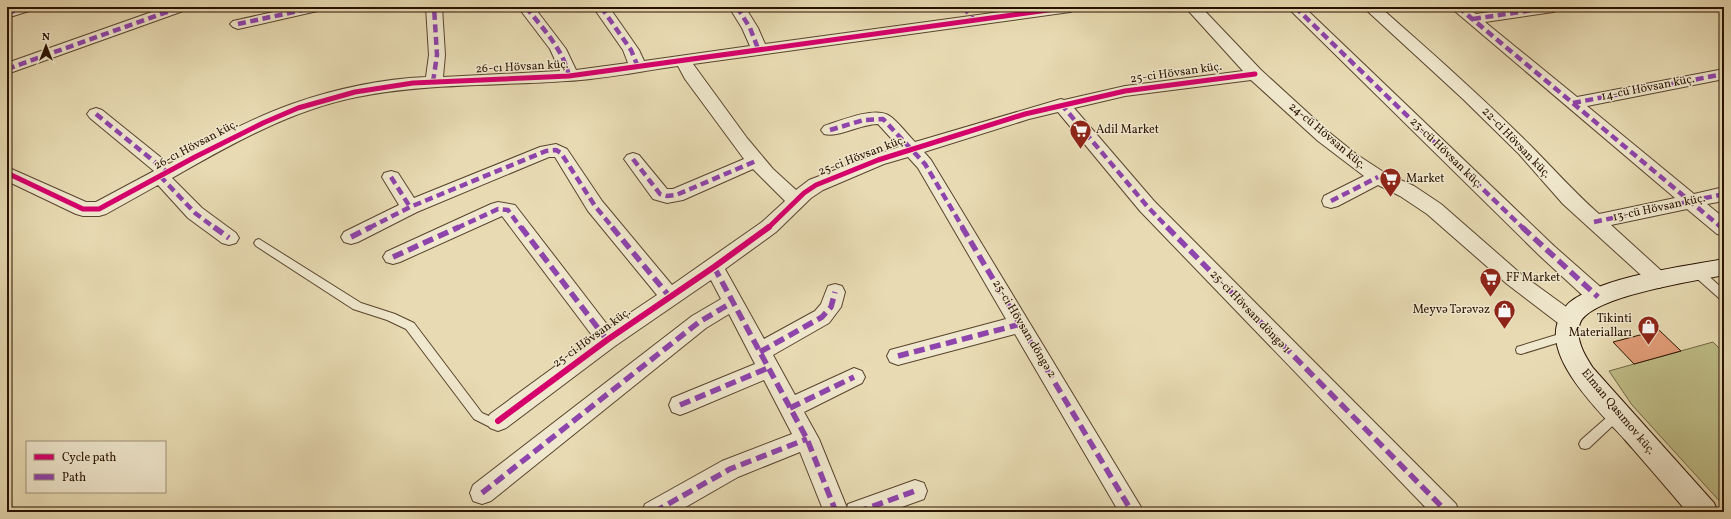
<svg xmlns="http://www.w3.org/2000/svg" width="1731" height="519" viewBox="0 0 1731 519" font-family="Vollkorn,serif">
<rect width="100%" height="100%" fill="#e8dbb3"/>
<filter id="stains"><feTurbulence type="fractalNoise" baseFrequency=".005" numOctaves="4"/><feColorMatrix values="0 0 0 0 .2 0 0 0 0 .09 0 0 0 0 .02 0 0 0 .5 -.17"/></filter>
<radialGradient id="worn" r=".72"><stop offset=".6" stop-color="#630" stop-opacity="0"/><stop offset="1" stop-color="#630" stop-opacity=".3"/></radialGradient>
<path fill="#bebd87" stroke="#736744" d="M 1713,342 L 1724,353 L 1724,506 L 1632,405 L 1609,371 Z"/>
<path fill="#e39e79" stroke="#281100" d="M 1659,330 L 1681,351 L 1634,364 L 1613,342 Z"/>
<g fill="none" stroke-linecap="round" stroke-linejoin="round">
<defs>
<g id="lane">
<path d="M 259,239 L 361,303 L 395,314 L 414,323 L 482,413 L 491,417 L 498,416 L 502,418 L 504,421 L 502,424 L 490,427 L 474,419 L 406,329 L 387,320 L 353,309 L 256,246 L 254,243 L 256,240 Z"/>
<path d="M 1697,268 L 1701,269 L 1724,290 L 1724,300 L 1720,299 L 1693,275 L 1692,272 L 1693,269 Z"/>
<path d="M 1566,332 L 1570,333 L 1571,336 L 1570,339 L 1521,354 L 1517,353 L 1516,350 L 1517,347 Z"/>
<path d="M 1618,409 L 1622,411 L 1624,414 L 1622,417 L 1589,448 L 1585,449 L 1581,448 L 1579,444 L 1581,440 L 1614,411 Z"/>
</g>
<g id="street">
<path d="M 11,7 L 35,7 L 32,10 L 7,18 L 7,8 Z"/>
<path d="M 166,7 L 189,7 L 186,10 L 7,74 L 7,63 Z"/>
<path d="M 296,7 L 325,7 L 322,10 L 238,29 L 233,27 L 230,24 L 233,21 Z"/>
<path d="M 426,7 L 442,7 L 445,55 L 443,77 L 560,71 L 550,49 L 518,7 L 534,7 L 566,49 L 576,70 L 628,63 L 623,50 L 593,7 L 609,7 L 639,50 L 644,61 L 750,46 L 742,28 L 729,7 L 745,7 L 758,28 L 765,44 L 1037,7 L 1078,7 L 1075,10 L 1070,12 L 693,64 L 747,138 L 773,169 L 796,190 L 809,180 L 872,156 L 899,147 L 878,124 C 860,124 839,138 824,134 L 821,130 L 824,126 C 840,121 872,107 888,115 C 896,119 908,135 915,142 L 1061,99 L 1064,100 L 1125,86 L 1243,71 L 1185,7 L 1201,7 L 1261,70 L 1330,133 L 1356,154 L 1385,173 L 1414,186 L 1441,204 L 1521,274 L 1576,314 L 1580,320 L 1576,326 L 1569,328 L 1562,326 L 1507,284 L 1427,214 L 1400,196 L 1378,185 L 1338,206 L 1331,208 L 1324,206 L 1322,201 L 1324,196 L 1364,176 L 1318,141 L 1251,80 L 1125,96 L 1074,108 L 1154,201 L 1456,504 L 1459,512 L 1430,512 L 1140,211 L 1058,112 L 1029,119 L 924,152 L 931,160 L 1144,512 L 1119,512 L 1015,334 L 898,365 L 890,362 L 887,356 L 890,350 L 1006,319 L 918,168 L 908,157 L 884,164 L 823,190 L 811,198 L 776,232 L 725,269 L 764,339 L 815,311 L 821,304 L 828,286 L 835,284 L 842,286 L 845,292 L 841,307 L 829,323 L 773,355 L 795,395 L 854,368 L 862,371 L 865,377 L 862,383 L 804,412 L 819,439 L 847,508 L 848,504 L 915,480 L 924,483 L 927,491 L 924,499 L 888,512 L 824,512 L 800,452 L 738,477 L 677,512 L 642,512 L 645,504 L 722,461 L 792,434 L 764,380 L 688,412 L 680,415 L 672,412 L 669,405 L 672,398 L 755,364 L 729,314 L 706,328 L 491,501 L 482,504 L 473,501 L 470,493 L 473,485 L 692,316 L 721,299 L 711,280 L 615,346 L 506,428 L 498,431 L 490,428 L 486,421 L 490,414 L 594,338 L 502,216 L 400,262 L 393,264 L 386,262 L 383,257 L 386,252 L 491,204 L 498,202 L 515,205 L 609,327 L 657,295 L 588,211 L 555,157 L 549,157 L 417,212 L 358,242 L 351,244 L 344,242 L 341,237 L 344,232 L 399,205 L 382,177 L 384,173 L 391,171 L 398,173 L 414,198 L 540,147 L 556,144 L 567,149 L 602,201 L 672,285 L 762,222 L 785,201 L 753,169 L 683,200 L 667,203 L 653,199 L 624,159 L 627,155 L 633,153 L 639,155 L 667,189 L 673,189 L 744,159 L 685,79 L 678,66 C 641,71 604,79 567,81 C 497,86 426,83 357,97 C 291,110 230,145 172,178 L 202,208 L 236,233 L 239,238 L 236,243 L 229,245 L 222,243 L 188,218 L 158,185 L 106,214 L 99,216 L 83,216 L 76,214 L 7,181 L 7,167 L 86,202 L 96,202 L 154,171 L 90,118 L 87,114 L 90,110 L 96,108 L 102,110 L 169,164 C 207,142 250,119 292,104 C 334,89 381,79 426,77 L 429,55 Z"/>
<path d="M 1287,7 L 1304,7 L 1554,246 L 1605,291 L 1608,297 L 1605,303 L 1598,305 L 1591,303 L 1540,256 Z"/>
<path d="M 1363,7 L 1380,7 C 1431,52 1482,97 1530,145 C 1553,168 1574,192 1599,214 L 1675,198 L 1450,7 L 1467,7 L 1476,14 L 1522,7 L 1561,7 L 1558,10 L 1553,12 L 1485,22 L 1577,97 L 1724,69 L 1724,79 L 1587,106 L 1694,194 L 1724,187 L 1724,201 L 1707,204 L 1724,218 L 1724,236 L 1717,234 L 1687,209 L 1611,225 L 1666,275 L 1669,280 L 1666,285 L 1659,288 L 1652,285 L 1563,204 L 1519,154 L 1463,99 Z"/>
</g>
<path id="secondary" d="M 1724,259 L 1724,275 C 1696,281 1591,296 1580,323 C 1574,338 1585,356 1593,368 L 1714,503 L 1718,512 L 1687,512 C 1667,488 1646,464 1626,441 C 1602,414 1539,356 1560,317 C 1563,311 1565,306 1570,302 C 1605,276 1681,267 1724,259 Z"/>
</defs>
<use href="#lane" stroke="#58442d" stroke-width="2"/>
<use href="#street" stroke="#58442d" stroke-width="2"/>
<use href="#secondary" stroke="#281100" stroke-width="2"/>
<use href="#lane" fill="#f0e8ce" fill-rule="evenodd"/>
<use href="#street" fill="#f0e8ce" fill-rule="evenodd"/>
<use href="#secondary" fill="#f0e8ce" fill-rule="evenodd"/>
<g stroke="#8e44ad" stroke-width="4.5" stroke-dasharray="8 4.5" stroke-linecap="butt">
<path d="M 526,7 C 543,29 563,49 569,76"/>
<path d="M 601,7 L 631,50 L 638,67"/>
<path d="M 737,7 L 750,28 L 759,51"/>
<path d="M 963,7 L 975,21"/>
<path d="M 1295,7 L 1523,228"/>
<path d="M 1458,7 L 1722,228"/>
<path d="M 7,13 L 27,7"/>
<path d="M 1473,19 L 1553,7"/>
<path d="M 238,24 L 317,7"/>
<path d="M 7,69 L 181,7"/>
<path d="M 433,82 L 437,55 L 434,7"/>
<path d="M 1573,103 L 1724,74"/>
<path d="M 1061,104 L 1147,206 L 1168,228"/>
<path d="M 96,114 L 167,172"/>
<path d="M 830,130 L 864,120 L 883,119 L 925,164 L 963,228"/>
<path d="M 633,159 L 660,194 L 667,196 L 676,195 L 756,161"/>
<path d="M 160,176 L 195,213 L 215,228"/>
<path d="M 391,177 L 410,207"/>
<path d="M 1331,201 L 1378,177"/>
<path d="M 1594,222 L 1724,194"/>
<path d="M 369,228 L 410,207 L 546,151 L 556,150 L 561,153 L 595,206 L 613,228"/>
<path d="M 457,228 L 498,209 L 508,210 L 521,228"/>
</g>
<g stroke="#8e44ad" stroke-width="5.5" stroke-dasharray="11 5.5" stroke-linecap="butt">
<path d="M 214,227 L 229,238"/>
<path d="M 521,227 L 607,340"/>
<path d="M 612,227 L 669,296"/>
<path d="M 962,227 L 1132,512"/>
<path d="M 1167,227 L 1447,512"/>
<path d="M 1522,227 L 1598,297"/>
<path d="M 1721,227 L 1724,229"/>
<path d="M 351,237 L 371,227"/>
<path d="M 393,257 L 459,227"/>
<path d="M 714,267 L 807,439 L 836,512"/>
<path d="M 760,352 L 822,317 L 831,307 L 835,292"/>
<path d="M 898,356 L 1021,324"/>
<path d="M 680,405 L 768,368"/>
<path d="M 790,408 L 854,377"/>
<path d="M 482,493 L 699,322 L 733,302"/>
<path d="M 654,512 L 730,469 L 807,439"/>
<path d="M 857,512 L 915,491"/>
</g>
<defs>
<g id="cycleway-far1">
<path d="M 7,173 L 83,209 L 99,209 L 195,157 L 263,123 L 298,108 L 355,92 L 413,83 L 569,76 L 1070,7"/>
<path d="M 768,228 L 804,193 L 816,185 L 878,160 L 1025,114 L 1125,91 L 1255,74"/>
</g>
<path id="cycleway" d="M 498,421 L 607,340 L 714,267 L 769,227"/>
</defs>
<use href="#cycleway-far1" stroke="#f0e8ce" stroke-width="7"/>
<use href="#cycleway" stroke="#f0e8ce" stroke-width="9"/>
<use href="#cycleway-far1" stroke="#d6006c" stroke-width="5"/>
<use href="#cycleway" stroke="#d6006c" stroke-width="6"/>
</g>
<defs>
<symbol id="supermarket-pin" viewBox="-11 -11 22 30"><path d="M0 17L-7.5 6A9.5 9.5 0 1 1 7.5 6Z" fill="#8f2418" stroke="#f0e8ce"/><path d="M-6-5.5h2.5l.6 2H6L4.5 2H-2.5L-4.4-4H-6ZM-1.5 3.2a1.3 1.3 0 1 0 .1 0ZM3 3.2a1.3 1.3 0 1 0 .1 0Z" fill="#fff"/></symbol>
<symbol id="shop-pin" viewBox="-11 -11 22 30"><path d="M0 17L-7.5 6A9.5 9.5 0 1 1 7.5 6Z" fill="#8f2418" stroke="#f0e8ce"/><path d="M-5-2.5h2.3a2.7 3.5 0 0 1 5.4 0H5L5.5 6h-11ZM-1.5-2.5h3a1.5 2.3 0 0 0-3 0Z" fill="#fff"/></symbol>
</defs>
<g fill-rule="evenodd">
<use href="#supermarket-pin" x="1068" y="118" width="25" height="34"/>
<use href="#supermarket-pin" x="1378" y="166" width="25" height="34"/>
<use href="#supermarket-pin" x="1478" y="266" width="25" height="34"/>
<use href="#shop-pin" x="1492" y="298" width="25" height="34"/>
<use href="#shop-pin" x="1636" y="314" width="25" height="34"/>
</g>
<g text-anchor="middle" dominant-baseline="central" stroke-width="3" stroke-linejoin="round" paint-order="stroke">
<g font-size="12" fill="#281100" stroke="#f0e8ce">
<text transform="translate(522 67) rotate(-3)">26-cı Hövsan küç.</text>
<text transform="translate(1176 73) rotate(-8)">25-ci Hövsan küç.</text>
<text transform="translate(1648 88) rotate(-11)">14-cü Hövsan küç.</text>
<text transform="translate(1327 136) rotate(40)">24-cü Hövsan küç.</text>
<text transform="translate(1516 143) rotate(46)">22-ci Hövsan küç.</text>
<text transform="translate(196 145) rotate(-28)">26-cı Hövsan küç.</text>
<text transform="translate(1446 153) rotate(44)">23-cü Hövsan küç.</text>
<text transform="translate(862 156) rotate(-21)">25-ci Hövsan küç.</text>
<text transform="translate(1659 208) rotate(-12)">13-cü Hövsan küç.</text>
<text transform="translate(1250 312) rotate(46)">25-ci Hövsan döngə 1</text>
<text transform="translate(1024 329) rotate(59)">25-ci Hövsan döngə 2</text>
<text transform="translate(592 338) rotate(-36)">25-ci Hövsan küç.</text>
<text transform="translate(1618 412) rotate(50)">Elman Qasımov küç.</text>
</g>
<g font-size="12" fill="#281100" stroke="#f0e8ce" text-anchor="start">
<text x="1096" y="130">Adil Market</text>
<text x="1406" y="179">Market</text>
<text x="1506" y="278">FF Market</text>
<text x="1490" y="310" text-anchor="end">Meyvə Tərəvəz</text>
<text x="1632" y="319" text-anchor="end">Tikinti<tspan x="1632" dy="14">Materialları</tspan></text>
</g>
</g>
<rect width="1731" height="519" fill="none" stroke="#e8dbb3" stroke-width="24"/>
<rect x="8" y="8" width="1715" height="503" fill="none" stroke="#281100" stroke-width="2"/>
<rect x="12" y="12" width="1707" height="495" fill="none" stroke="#281100"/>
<rect x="26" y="441" width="140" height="52" fill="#f0e8ce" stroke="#a0927c"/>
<rect x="34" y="454" width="20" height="6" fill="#d6006c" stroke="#a0927c"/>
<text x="62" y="461" font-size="12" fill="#281100">Cycle path</text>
<rect x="34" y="474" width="20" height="6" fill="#8e44ad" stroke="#a0927c"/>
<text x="62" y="481" font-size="12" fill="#281100">Path</text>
<g transform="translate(46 46)" stroke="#f0e8ce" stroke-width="3" paint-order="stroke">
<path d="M0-3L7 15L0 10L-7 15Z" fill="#281100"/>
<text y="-6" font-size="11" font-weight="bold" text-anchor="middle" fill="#281100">N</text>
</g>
<rect width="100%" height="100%" filter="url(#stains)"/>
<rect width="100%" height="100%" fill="url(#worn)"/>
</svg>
